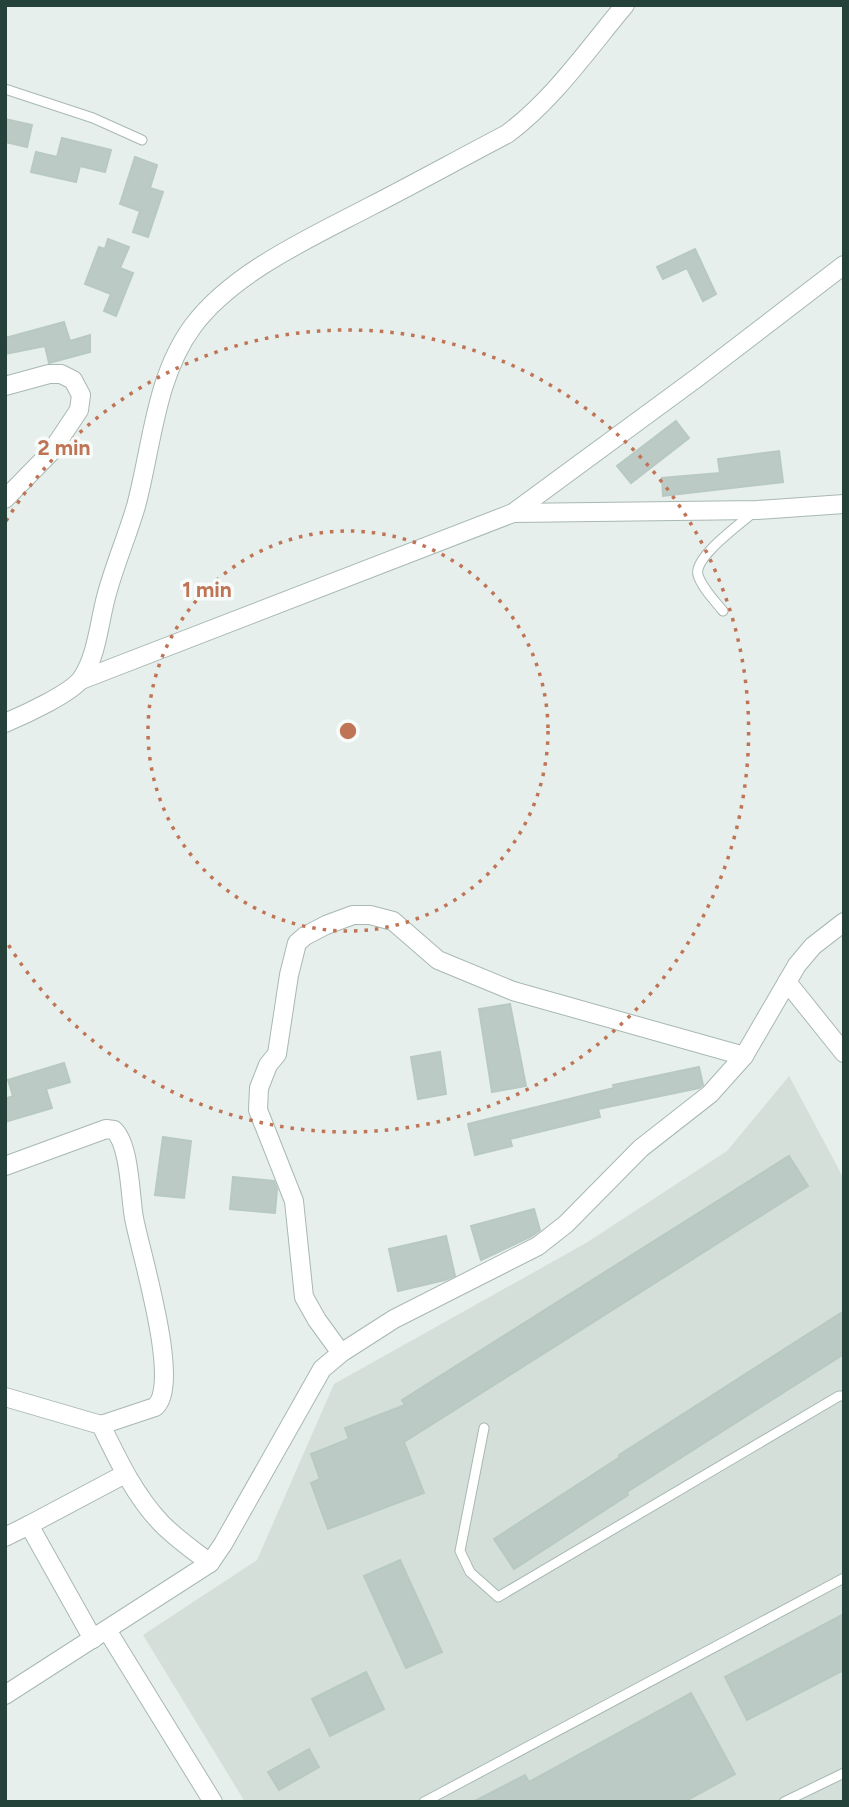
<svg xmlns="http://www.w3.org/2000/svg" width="849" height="1807" viewBox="0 0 849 1807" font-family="Figtree,sans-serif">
<rect width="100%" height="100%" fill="#e6efeb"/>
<path fill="#d4dfda" d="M 789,1076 L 844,1179 L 844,1802 L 245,1802 L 143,1635 L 257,1560 L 334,1384 L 586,1243 L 727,1151 Z"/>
<g fill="#bbcac4" stroke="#b8c9c2" stroke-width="2">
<path d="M 5,119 L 32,125 L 27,147 L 5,142 Z"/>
<path d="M 62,138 L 111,150 L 105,172 L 80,166 L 76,182 L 31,172 L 36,152 L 57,157 Z"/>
<path d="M 135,157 L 157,165 L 150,188 L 163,192 L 148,237 L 133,232 L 140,211 L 120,204 Z"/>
<path d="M 108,239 L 129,247 L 120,268 L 133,273 L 116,316 L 104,311 L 111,294 L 85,284 L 99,247 L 105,249 Z"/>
<path d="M 695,249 L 716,294 L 703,301 L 687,268 L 663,279 L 657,267 Z"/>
<path d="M 64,322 L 70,341 L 90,335 L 90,352 L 49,363 L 45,346 L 5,354 L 5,338 Z"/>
<path d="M 676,421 L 689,438 L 631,483 L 617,466 Z"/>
<path d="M 779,451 L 783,482 L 663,496 L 662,478 L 720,473 L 718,459 Z"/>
<path d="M 510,1004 L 526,1086 L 492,1092 L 479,1009 Z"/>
<path d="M 440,1052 L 446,1094 L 418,1099 L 411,1057 Z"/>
<path d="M 64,1063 L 70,1082 L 46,1089 L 52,1108 L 5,1122 L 5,1099 L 13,1096 L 8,1080 Z"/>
<path d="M 699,1067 L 703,1085 L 699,1088 L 598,1109 L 600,1117 L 510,1139 L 512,1146 L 475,1155 L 468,1124 L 614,1088 L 613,1085 Z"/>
<path d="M 163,1137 L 191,1141 L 184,1198 L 155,1195 Z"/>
<path d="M 789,1156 L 808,1186 L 404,1442 L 424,1493 L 328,1529 L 311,1483 L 320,1479 L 311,1454 L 349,1439 L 345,1428 L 405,1405 L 402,1400 Z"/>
<path d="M 233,1177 L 274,1181 L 277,1189 L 275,1213 L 230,1209 Z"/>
<path d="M 534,1209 L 540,1230 L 532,1236 L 481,1260 L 471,1226 Z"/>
<path d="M 446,1236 L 455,1276 L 445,1280 L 398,1291 L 389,1249 Z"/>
<path d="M 844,1311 L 844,1354 L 627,1492 L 628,1495 L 514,1569 L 494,1539 L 620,1457 L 619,1455 Z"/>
<path d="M 400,1560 L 442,1652 L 406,1668 L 364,1576 Z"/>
<path d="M 844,1614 L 844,1670 L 747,1720 L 725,1677 Z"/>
<path d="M 366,1672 L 384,1709 L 330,1736 L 312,1699 Z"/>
<path d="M 691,1693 L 735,1774 L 684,1802 L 473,1802 L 525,1775 L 529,1782 Z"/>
<path d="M 309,1749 L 319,1767 L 279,1790 L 268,1772 Z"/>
</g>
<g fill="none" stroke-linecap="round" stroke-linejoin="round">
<defs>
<g id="lane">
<path d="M 5,89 L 93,118 L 142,140"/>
<path d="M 723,611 C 715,601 702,588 698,575 C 693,557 742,523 755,511"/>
<path d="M 484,1428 L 460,1551 L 470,1572 L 498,1597 L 839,1396 L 844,1396"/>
<path d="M 424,1802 L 844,1578"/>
<path d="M 784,1802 L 844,1773"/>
</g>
<g id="street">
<path d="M 5,386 L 49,374 L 61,374 L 73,380 L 81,395 L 79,410 L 51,452 L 5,499"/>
<path d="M 513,513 L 757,510 L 844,504"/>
<path d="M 81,680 L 513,513 L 698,377 L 844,265"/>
<path d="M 5,723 C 24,715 72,693 82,678 C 97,655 99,623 106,597 C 114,566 127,537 136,506 C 152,447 155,377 193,326 C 233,272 312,237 371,206 C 416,183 461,158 507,134 C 553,100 588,49 625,5"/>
<path d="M 787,982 L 844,1053"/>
<path d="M 5,1166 L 106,1129 L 114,1130 C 130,1145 130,1196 134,1218 C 140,1251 182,1385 155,1407 L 101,1425"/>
<path d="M 341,1353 L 317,1320 L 304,1297 L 294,1201 L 258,1110 L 259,1088 L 268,1065 L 277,1054 L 289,975 L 297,943 L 305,936 L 326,925 L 353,915 L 370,915 L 393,921 L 438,960 L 513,991 L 744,1056"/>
<path d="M 5,1397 L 101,1425 C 118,1460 135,1496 162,1524 C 177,1539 194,1551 210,1563"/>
<path d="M 29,1525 L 125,1474"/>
<path d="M 5,1537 L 29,1525 L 93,1639"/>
<path d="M 107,1630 L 213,1802"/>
<path d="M 5,1695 L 210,1563 L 223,1544 L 322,1369 L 341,1353 L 394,1319 L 538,1246 L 566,1224 L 641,1148 L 710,1094 L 744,1056 L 797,965 L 813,946 L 844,922"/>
</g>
</defs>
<use href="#lane" stroke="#a8b8b2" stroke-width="11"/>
<use href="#street" stroke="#a8b8b2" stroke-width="20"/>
<use href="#lane" stroke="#fff" stroke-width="9"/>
<use href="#street" stroke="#fff" stroke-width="18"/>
</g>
<g fill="none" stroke="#c07456" stroke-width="3.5" stroke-dasharray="3.5 7">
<circle cx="348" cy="731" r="200"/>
<path d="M6 521A401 401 0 1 1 6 941"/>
</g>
<circle cx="348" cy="731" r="10" fill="#c07456" stroke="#f7fbf9" stroke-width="3.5"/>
<g font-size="21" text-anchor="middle" font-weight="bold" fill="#c07456" stroke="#f7fbf9" stroke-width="7" stroke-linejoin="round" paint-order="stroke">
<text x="64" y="455">2 min</text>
<text x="207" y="597">1 min</text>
</g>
<rect width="849" height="1807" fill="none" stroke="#24423a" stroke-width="14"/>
</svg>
